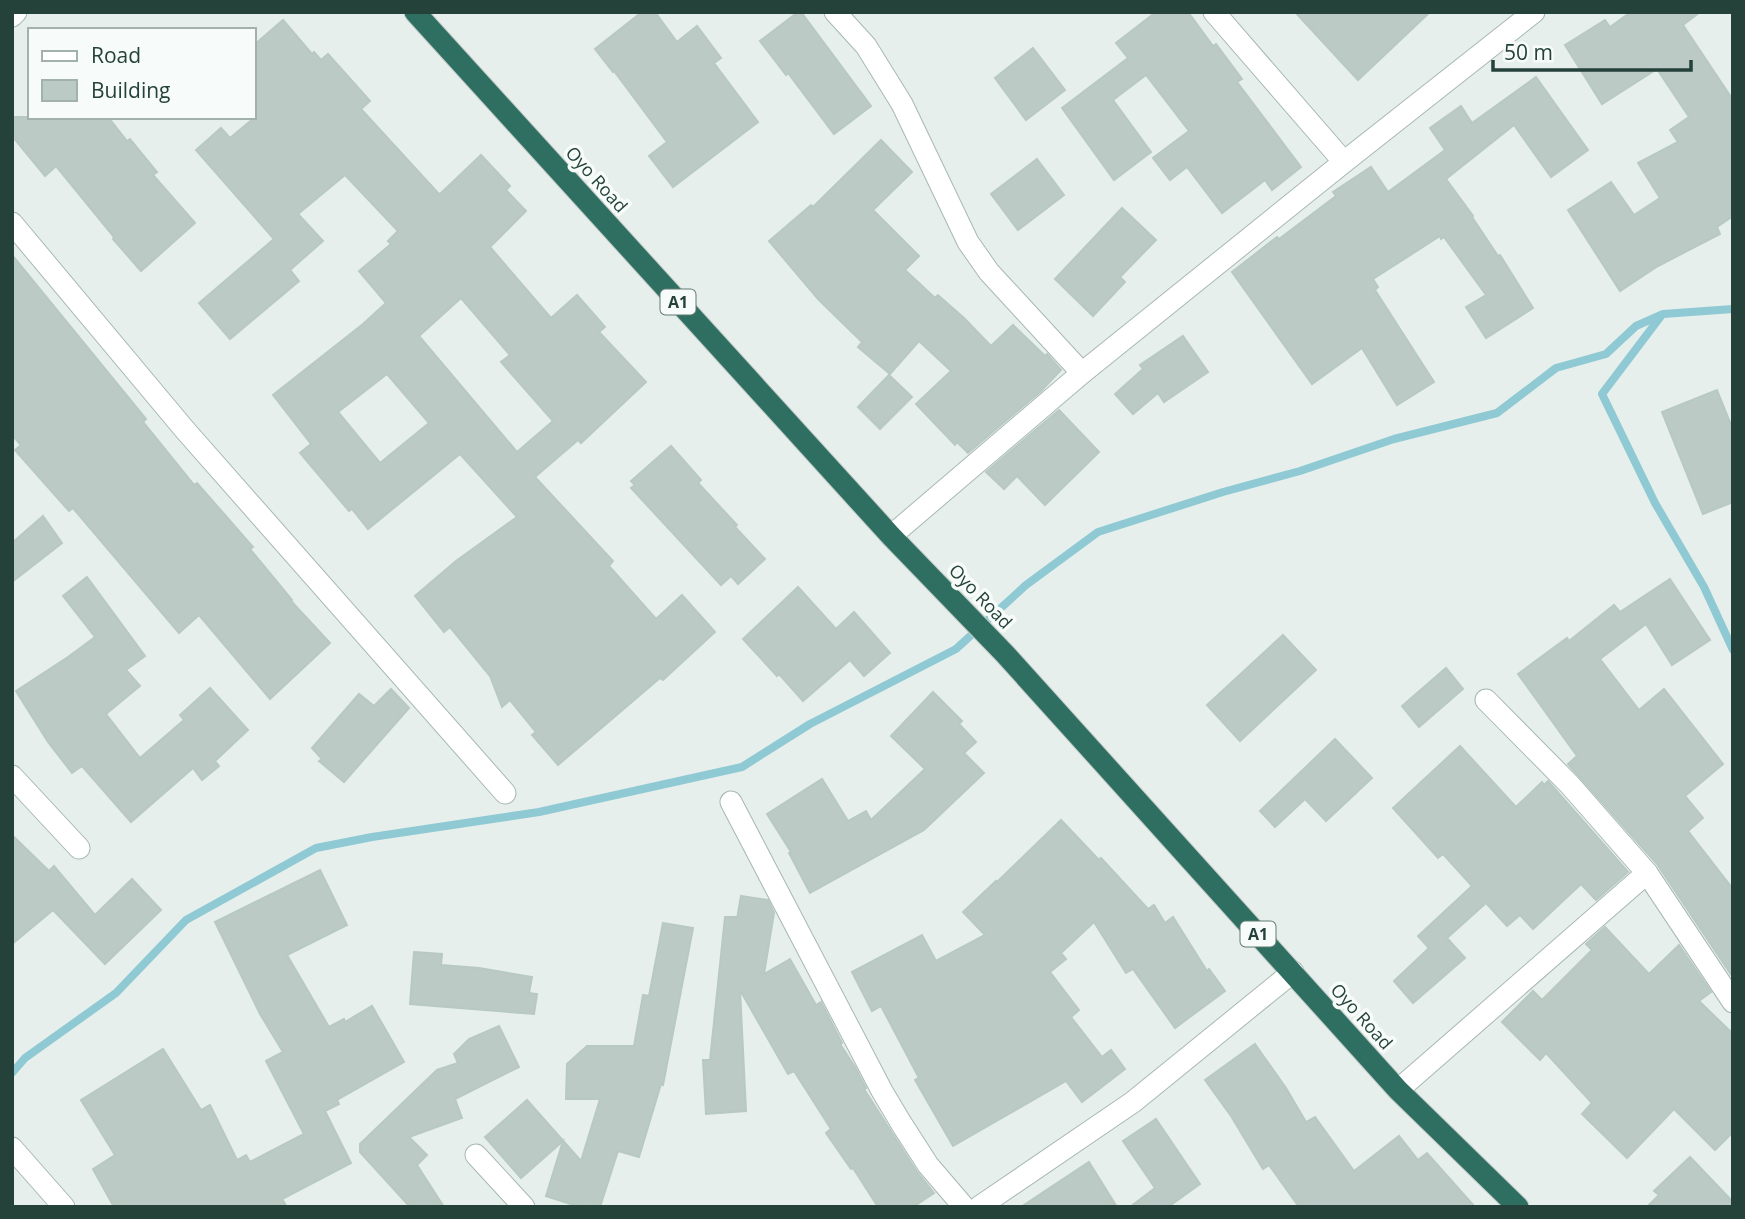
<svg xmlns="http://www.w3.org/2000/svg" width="1745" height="1219" viewBox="0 0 1745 1219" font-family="'Open Sans',sans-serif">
<rect width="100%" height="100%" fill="#e6efeb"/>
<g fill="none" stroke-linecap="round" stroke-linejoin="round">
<g stroke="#8ec9d4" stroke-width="8">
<path d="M 1661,316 L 1602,394 L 1655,503 L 1704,587 L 1733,650"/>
<path d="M 12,1073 L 25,1058 L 116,993 L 186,920 L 316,848 L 372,837 L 539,812 L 742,767 L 810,724 L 956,649 L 1026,585 L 1098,532 L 1223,492 L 1300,471 L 1394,439 L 1497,413 L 1556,368 L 1606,354 L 1636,326 L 1663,314 L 1733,309"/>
</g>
</g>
<g fill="#bbcac4" stroke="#b8c9c2" stroke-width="2" fill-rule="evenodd">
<path d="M 642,12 L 655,12 L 677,42 L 697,26 L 721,58 L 714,63 L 758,122 L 673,187 L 649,156 L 667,142 L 614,71 L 613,72 L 595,49 Z"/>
<path d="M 798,12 L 801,12 L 871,106 L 834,134 L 788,73 L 786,75 L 760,41 Z"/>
<path d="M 1156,12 L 1188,12 L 1213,46 L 1216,44 L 1242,79 L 1237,82 L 1301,167 L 1272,190 L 1265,180 L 1222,213 L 1187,167 L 1170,180 L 1153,158 L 1189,131 L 1146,75 L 1113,100 L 1151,152 L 1114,180 L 1062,108 L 1128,58 L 1116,43 Z"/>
<path d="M 1295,12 L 1430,12 L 1358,80 Z"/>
<path d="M 1631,12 L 1700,12 L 1683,25 L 1733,100 L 1733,216 L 1717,227 L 1720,234 L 1658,266 L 1620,291 L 1568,210 L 1611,182 L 1634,215 L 1660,198 L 1638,163 L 1678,142 L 1670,130 L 1689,117 L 1657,69 L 1602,104 L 1565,45 L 1605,20 L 1610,27 Z"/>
<path d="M 283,20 L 312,54 L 314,52 L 321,60 L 328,54 L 370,101 L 361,109 L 438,193 L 440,194 L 481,155 L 510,186 L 506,190 L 526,211 L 490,247 L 551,318 L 577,295 L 605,327 L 599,332 L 646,382 L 581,443 L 578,440 L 535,477 L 613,561 L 609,566 L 656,619 L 682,595 L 715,632 L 663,680 L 660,678 L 558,765 L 532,735 L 536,732 L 510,700 L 502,707 L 490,676 L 450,627 L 444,632 L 415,596 L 456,561 L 517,517 L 460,454 L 368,529 L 352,509 L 349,511 L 300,453 L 311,444 L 273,395 L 363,324 L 386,303 L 359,271 L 391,244 L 388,241 L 398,231 L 345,175 L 298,214 L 323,241 L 290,270 L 299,281 L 230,339 L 199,303 L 274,239 L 196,150 L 221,128 L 230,138 L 254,118 L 254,45 ZM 461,298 L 510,355 L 501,362 L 553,421 L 517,452 L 419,336 ZM 387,374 L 429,423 L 380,463 L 338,412 Z"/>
<path d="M 1033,48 L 1065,90 L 1026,120 L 995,78 Z"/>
<path d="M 1536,77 L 1588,150 L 1551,177 L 1514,125 L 1446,179 L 1473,216 L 1472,217 L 1498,256 L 1500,255 L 1533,308 L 1486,338 L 1466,307 L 1486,295 L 1444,237 L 1441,239 L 1440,236 L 1373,279 L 1378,287 L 1375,290 L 1434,382 L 1397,405 L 1362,348 L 1312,384 L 1232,272 L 1277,237 L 1279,239 L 1336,196 L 1333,192 L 1371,167 L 1388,192 L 1445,150 L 1430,128 L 1461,106 L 1472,123 Z"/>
<path d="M 12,117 L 108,117 L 127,141 L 130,139 L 157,172 L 153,175 L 195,223 L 141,271 L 113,239 L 114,237 L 56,166 L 45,176 L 12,136 Z"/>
<path d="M 881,140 L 912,172 L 873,210 L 919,256 L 905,270 L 935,298 L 938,295 L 964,318 L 991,346 L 1013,325 L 1045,356 L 1047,354 L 1061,370 L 1041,391 L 968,453 L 957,442 L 955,445 L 916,404 L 951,371 L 919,341 L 890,374 L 858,347 L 862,342 L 818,299 L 769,241 L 811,205 L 813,207 Z"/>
<path d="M 1037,159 L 1064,195 L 1018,230 L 991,194 Z"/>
<path d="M 1122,208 L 1156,240 L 1120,277 L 1125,282 L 1093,316 L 1055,279 Z"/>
<path d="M 12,255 L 146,419 L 143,422 L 194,485 L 197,483 L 253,547 L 250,549 L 292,600 L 291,601 L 330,643 L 270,699 L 199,615 L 179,633 L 73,508 L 69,511 L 15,450 L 21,445 L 12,435 Z"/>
<path d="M 1183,336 L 1208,372 L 1164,402 L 1158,393 L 1133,414 L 1115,394 L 1143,369 L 1140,365 Z"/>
<path d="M 889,375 L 912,397 L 880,429 L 858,407 Z"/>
<path d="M 1717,390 L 1733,430 L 1733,502 L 1703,514 L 1662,412 Z"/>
<path d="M 1059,410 L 1099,452 L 1045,505 L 1017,476 L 1004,489 L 986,472 Z"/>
<path d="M 671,446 L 701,480 L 698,483 L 737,525 L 735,527 L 765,559 L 738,584 L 731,576 L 721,585 L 631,488 L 635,485 L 631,481 Z"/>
<path d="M 43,516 L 62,543 L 12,582 L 12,543 Z"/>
<path d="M 87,577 L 145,656 L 126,670 L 140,686 L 106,714 L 140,758 L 184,720 L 180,715 L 210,688 L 248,730 L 215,761 L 219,766 L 202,780 L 193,768 L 131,822 L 82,766 L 72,773 L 48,742 L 16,691 L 68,657 L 95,637 L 63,596 Z"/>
<path d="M 1670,579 L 1710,640 L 1672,665 L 1646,624 L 1600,659 L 1639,710 L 1664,689 L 1723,764 L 1685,796 L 1703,818 L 1688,831 L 1733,889 L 1732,976 L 1657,864 L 1568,764 L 1577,756 L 1518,674 L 1567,638 L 1569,641 L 1614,605 L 1620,612 Z"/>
<path d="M 798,587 L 836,629 L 854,612 L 890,653 L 864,676 L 850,660 L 803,701 L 779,674 L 777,676 L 743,639 Z"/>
<path d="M 1283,635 L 1316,670 L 1240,741 L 1207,705 Z"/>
<path d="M 1446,668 L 1463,689 L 1419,727 L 1402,706 Z"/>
<path d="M 391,689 L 409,708 L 344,782 L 319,761 L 322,759 L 312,748 L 359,694 L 374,706 Z"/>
<path d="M 933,692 L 962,721 L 959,724 L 976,742 L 964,753 L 984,773 L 924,830 L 810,893 L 789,853 L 791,852 L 767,814 L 822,779 L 848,821 L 866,811 L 871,820 L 925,769 L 891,736 Z"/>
<path d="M 1335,739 L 1372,778 L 1326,821 L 1305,799 L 1275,827 L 1260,811 Z"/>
<path d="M 1460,746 L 1516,807 L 1542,782 L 1544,785 L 1548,781 L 1628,872 L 1596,900 L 1581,884 L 1533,929 L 1520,915 L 1507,926 L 1486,903 L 1447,938 L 1465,958 L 1413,1003 L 1394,981 L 1429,948 L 1418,936 L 1472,886 L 1443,854 L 1438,858 L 1393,808 Z"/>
<path d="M 1061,820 L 1099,860 L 1101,858 L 1148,909 L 1154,905 L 1165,923 L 1173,917 L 1207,971 L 1209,969 L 1225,991 L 1175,1028 L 1133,969 L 1126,973 L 1094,922 L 1061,953 L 1066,959 L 1050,972 L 1079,1010 L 1071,1017 L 1102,1057 L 1111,1050 L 1125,1069 L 1082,1102 L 1066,1081 L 953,1146 L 915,1080 L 919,1078 L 881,1006 L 872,1011 L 852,972 L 922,935 L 936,961 L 985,935 L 963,912 L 996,881 L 997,882 Z"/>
<path d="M 12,835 L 49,871 L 54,866 L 95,915 L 132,879 L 161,910 L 105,964 L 53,910 L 12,944 Z"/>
<path d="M 320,870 L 347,925 L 287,955 L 329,1027 L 344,1019 L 345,1022 L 372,1006 L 404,1062 L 337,1100 L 339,1104 L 325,1111 L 351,1163 L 282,1199 L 287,1207 L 114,1207 L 93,1169 L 115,1155 L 81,1100 L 163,1049 L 201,1110 L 210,1105 L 237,1160 L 246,1155 L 250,1162 L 304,1134 L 266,1061 L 283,1052 L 260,1014 L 215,922 Z"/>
<path d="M 741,896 L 768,900 L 774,913 L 764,974 L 790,959 L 816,1005 L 821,1002 L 842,1043 L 840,1044 L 855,1067 L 866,1088 L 864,1089 L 917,1172 L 934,1193 L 913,1207 L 878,1207 L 853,1168 L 851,1169 L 826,1133 L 831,1129 L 794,1071 L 788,1074 L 740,990 L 746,1111 L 706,1114 L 703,1060 L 710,1060 L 725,917 L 737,917 L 737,919 Z"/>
<path d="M 663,923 L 693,928 L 663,1085 L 661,1084 L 639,1157 L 618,1151 L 600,1207 L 580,1207 L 546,1196 L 563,1141 L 521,1178 L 485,1137 L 527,1100 L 581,1161 L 600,1099 L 566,1099 L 567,1064 L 587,1046 L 634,1046 L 643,995 L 649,996 Z"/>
<path d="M 1605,927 L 1649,974 L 1679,945 L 1711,992 L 1699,1001 L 1733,1034 L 1733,1132 L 1715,1150 L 1674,1109 L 1627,1158 L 1582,1114 L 1592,1103 L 1546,1053 L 1540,1060 L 1502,1022 L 1533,991 L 1542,1000 L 1592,950 L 1586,944 Z"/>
<path d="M 414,952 L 442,954 L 441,965 L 479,968 L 532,977 L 529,993 L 537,994 L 534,1014 L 410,1004 Z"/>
<path d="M 499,1026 L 519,1067 L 455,1099 L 462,1118 L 409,1137 L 427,1155 L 417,1165 L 444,1207 L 410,1207 L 360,1152 L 360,1144 L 437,1070 L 458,1063 L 454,1054 L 469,1039 Z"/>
<path d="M 1255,1044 L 1286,1088 L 1306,1122 L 1315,1117 L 1354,1171 L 1399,1136 L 1418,1160 L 1427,1153 L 1475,1207 L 1299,1207 L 1269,1165 L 1263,1169 L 1231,1116 L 1205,1080 Z"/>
<path d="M 1156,1119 L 1200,1184 L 1168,1207 L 1130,1207 L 1155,1188 L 1123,1141 Z"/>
<path d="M 1690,1157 L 1733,1202 L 1733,1207 L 1647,1207 L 1659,1195 L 1654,1191 Z"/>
<path d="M 1089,1162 L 1117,1207 L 1021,1207 Z"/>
</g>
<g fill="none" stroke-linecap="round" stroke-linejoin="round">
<defs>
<g id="street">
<path d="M 835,12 L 866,46 L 902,104 L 968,242 L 989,272 L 1082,373"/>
<path d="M 1214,12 L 1344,162"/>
<path d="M 12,16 L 16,12"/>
<path d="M 12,223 L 185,430 L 505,793"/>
<path d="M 891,536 L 1082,373 L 1344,162 L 1534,12"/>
<path d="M 1486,700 L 1570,785 L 1647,873 L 1733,1002"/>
<path d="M 12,776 L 79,848"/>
<path d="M 731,802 L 882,1091 L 901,1123 L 928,1165 L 964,1207"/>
<path d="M 1398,1090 L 1647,873"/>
<path d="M 12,1148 L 64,1207"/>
<path d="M 476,1155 L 524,1207"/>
<path d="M 979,1207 L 1133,1102 L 1293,972"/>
</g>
<path id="highway" d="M 415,12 L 891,536 L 1005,654 L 1398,1090 L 1518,1207"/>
</defs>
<use href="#street" stroke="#a8b8b2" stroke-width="23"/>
<use href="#highway" stroke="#c2cac8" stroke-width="23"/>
<use href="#street" stroke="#fff" stroke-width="21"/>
<use href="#highway" stroke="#2f6f62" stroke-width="21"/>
</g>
<g text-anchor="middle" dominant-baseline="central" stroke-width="7" stroke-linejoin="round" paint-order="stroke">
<g fill="#f7fbf9" stroke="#637a73" stroke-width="2">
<rect x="660.5" y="289.5" width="35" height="25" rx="5"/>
<rect x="1240.5" y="921.5" width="35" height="25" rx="5"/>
</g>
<g font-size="16" font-weight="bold" fill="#24423a">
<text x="678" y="302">A1</text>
<text x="1258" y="934">A1</text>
</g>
<g font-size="18" fill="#24423a" stroke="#f7fbf9">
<text transform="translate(597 179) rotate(48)">Oyo Road</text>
<text transform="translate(981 596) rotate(46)">Oyo Road</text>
<text transform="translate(1362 1016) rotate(48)">Oyo Road</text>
</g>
</g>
<rect width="1745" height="1219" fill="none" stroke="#24423a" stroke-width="28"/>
<rect x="28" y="28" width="228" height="91" fill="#f7fbf9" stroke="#a3b1ad" stroke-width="2"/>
<rect x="42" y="51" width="35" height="10" fill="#ffffff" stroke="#a3b1ad" stroke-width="2"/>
<text x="91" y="63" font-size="21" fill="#24423a">Road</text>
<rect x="42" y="80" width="35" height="21" fill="#bbcac4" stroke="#a3b1ad" stroke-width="2"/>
<text x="91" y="98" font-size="21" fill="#24423a">Building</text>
<path d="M1493 60v10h198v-10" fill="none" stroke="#24423a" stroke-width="3.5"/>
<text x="1504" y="60" font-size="21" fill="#24423a" stroke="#f7fbf9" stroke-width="5" paint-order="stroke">50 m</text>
</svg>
